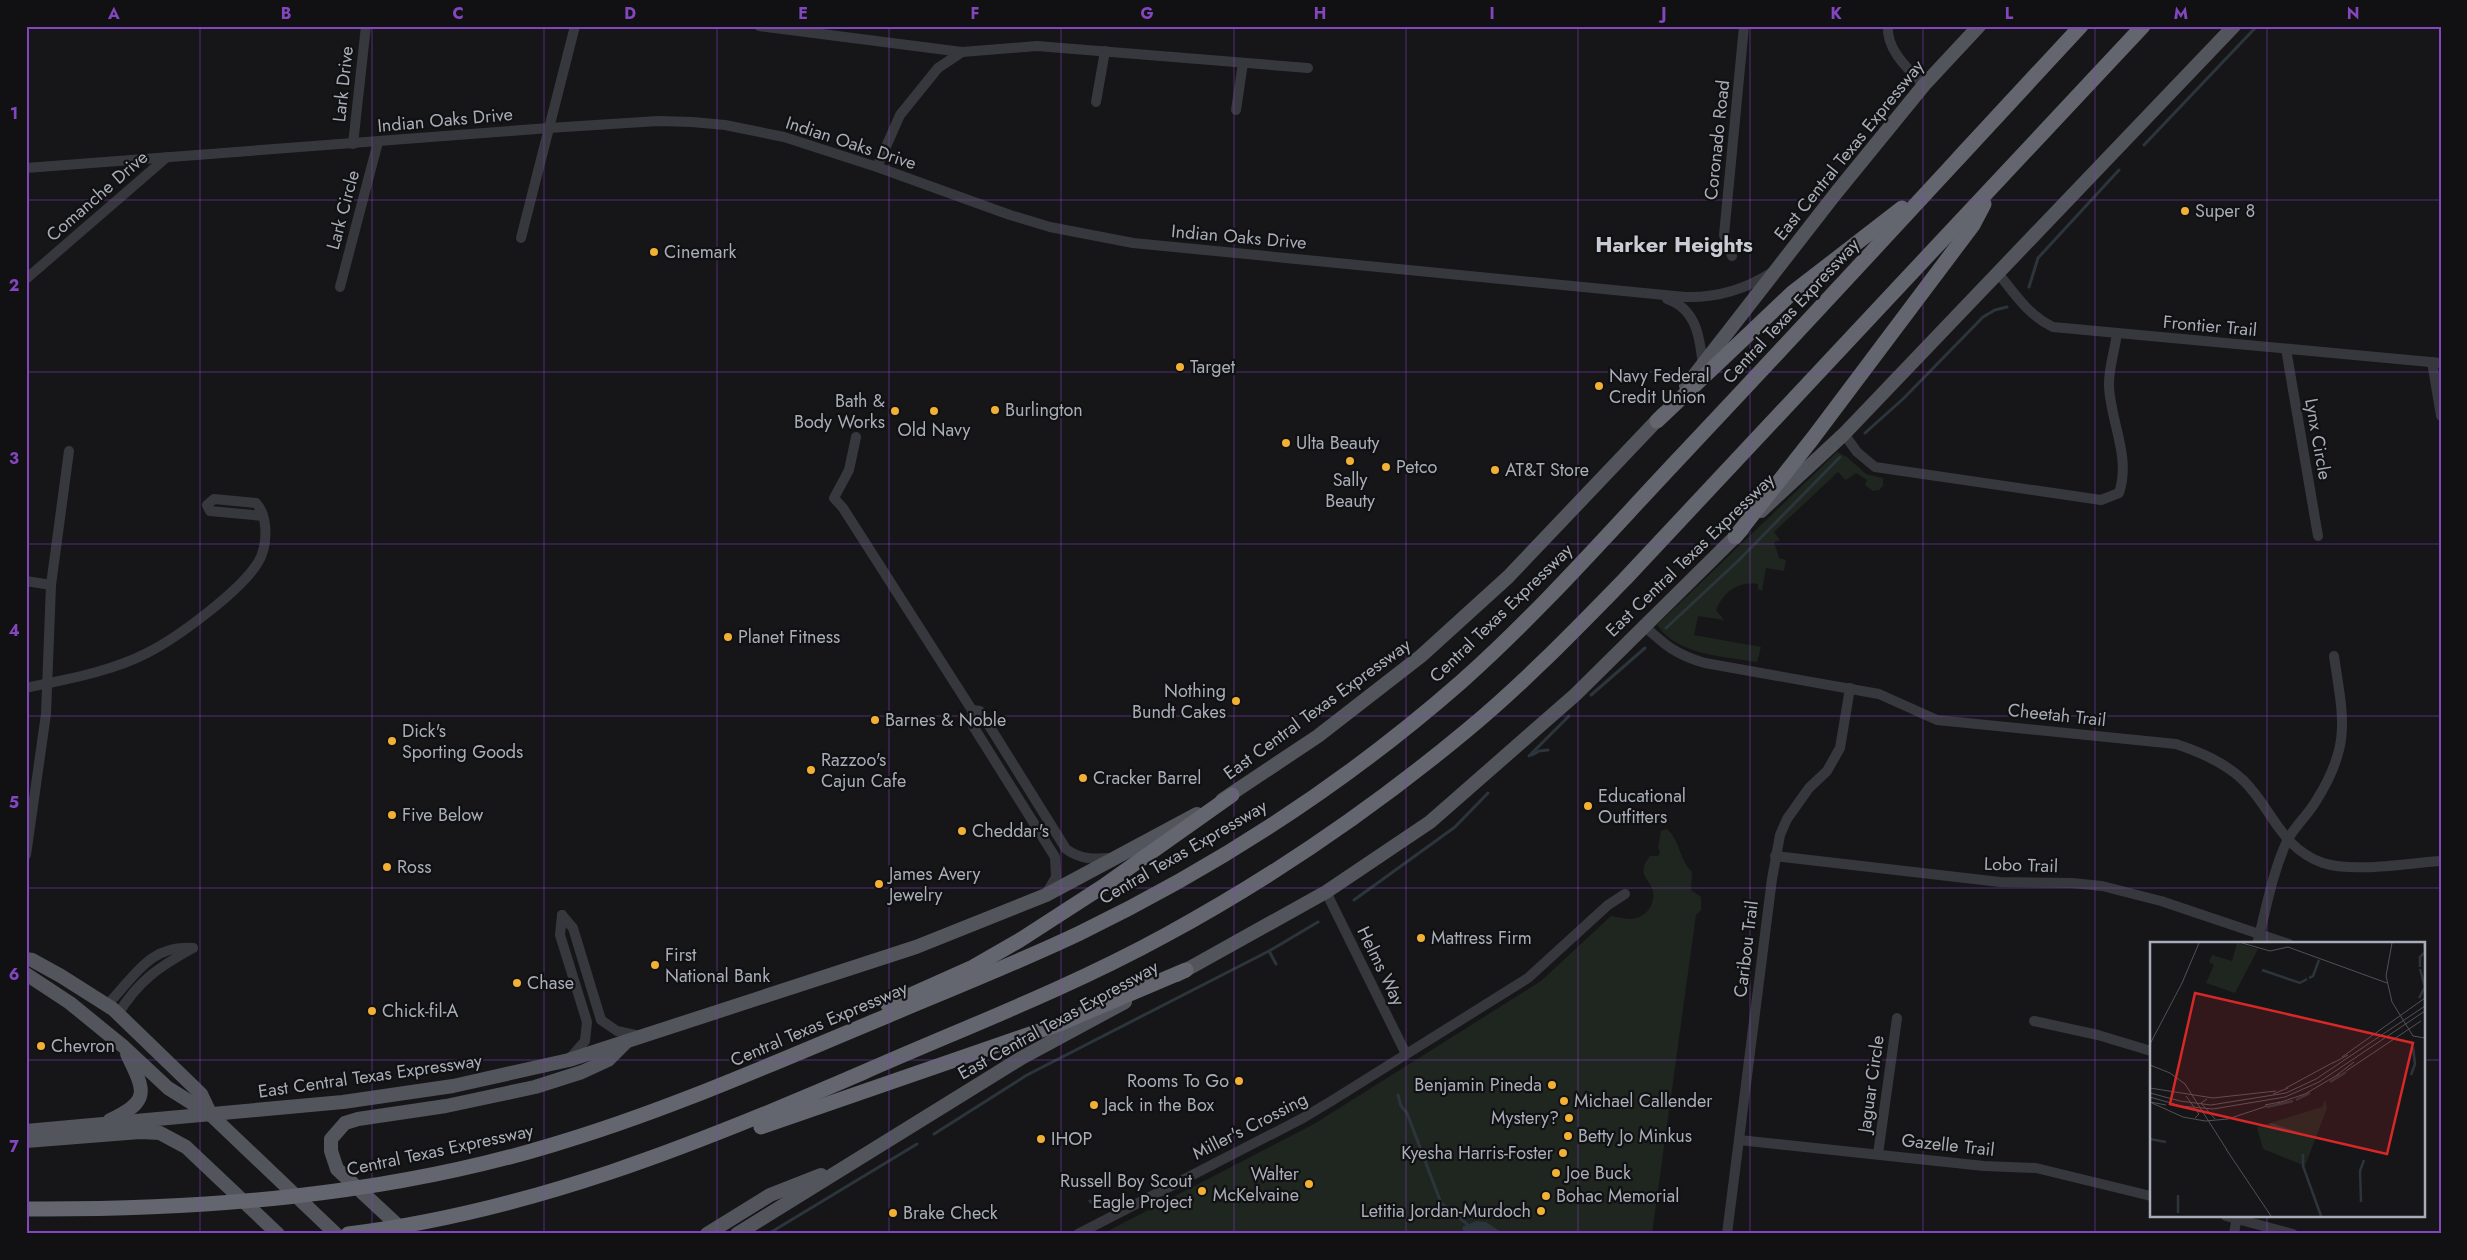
<svg xmlns="http://www.w3.org/2000/svg" width="2467" height="1260" viewBox="0 0 2467 1260" font-family="Jost,sans-serif">
<rect width="100%" height="100%" fill="#161618"/>
<g fill="#1e261f">
<path d="M 1837,452 L 1847,457 L 1866,474 L 1883,478 L 1883,486 L 1879,490 L 1873,491 L 1865,485 L 1867,480 L 1856,473 L 1846,480 L 1838,472 L 1774,532 L 1780,540 L 1774,542 L 1779,558 L 1786,560 L 1784,571 L 1766,568 L 1762,591 L 1758,589 L 1758,584 C 1737,581 1724,592 1716,610 L 1724,620 L 1698,616 L 1694,635 L 1761,647 L 1757,662 C 1723,656 1679,656 1657,625 L 1662,620 Z"/>
<path d="M 1667,829 C 1680,840 1679,859 1692,872 L 1691,890 L 1701,897 L 1701,910 L 1696,915 L 1652,1234 L 1102,1234 L 1314,1124 L 1541,981 L 1611,916 C 1618,917 1625,919 1631,919 C 1647,918 1657,902 1652,888 C 1650,883 1645,878 1644,874 C 1642,868 1646,861 1650,856 L 1658,856 L 1660,852 L 1658,848 L 1661,831 Z"/>
</g>
<path fill="#2c353c" d="M 1476,1221 L 1486,1222 L 1504,1234 L 1464,1234 L 1462,1227 Z"/>
<g fill="none" stroke-linecap="round" stroke-linejoin="round">
<g stroke="#2c353c" stroke-width="3">
<path d="M 2144,145 L 2257,26"/>
<path d="M 2029,287 L 2038,258 L 2119,170"/>
<path d="M 1865,433 L 1904,398 L 1983,317 L 1995,310 L 2007,307"/>
<path d="M 1666,628 L 1739,560 L 1840,457"/>
<path d="M 1591,695 L 1645,648"/>
<path d="M 1532,755 L 1539,751 L 1548,750"/>
<path d="M 1529,756 L 1569,716"/>
<path d="M 1354,900 L 1455,827 L 1488,793"/>
<path d="M 1269,951 L 1276,964"/>
<path d="M 1398,1095 L 1401,1106 L 1407,1113 L 1441,1203 L 1467,1224 L 1474,1234"/>
<path d="M 934,1134 L 1027,1075 L 1269,951 L 1318,922"/>
<path d="M 1090,1201 L 1096,1205"/>
<path d="M 768,1234 L 917,1144"/>
<path d="M 1131,1234 L 1132,1234"/>
</g>
<g stroke="#37383d" stroke-width="10">
<path d="M 759,26 L 962,52 L 1037,46 L 1308,68"/>
<path d="M 1888,26 C 1886,50 1909,70 1924,85"/>
<path d="M 1096,102 L 1105,51"/>
<path d="M 1236,110 L 1243,63"/>
<path d="M 353,144 L 366,26"/>
<path d="M 877,167 L 900,115 L 938,68 L 962,52"/>
<path d="M 26,168 L 549,128 L 658,121 L 692,122 L 725,125 L 784,137 L 877,167 L 1010,215 L 1050,227 L 1133,243 L 1685,297 C 1717,298 1744,290 1771,273"/>
<path d="M 521,238 L 575,26"/>
<path d="M 1732,256 L 1724,235 L 1744,26"/>
<path d="M 1998,273 C 2014,293 2029,316 2053,327 L 2441,363"/>
<path d="M 26,279 L 167,157"/>
<path d="M 340,287 L 378,142"/>
<path d="M 1667,299 C 1697,309 1700,339 1703,366"/>
<path d="M 2286,349 L 2318,536"/>
<path d="M 2432,362 L 2441,416"/>
<path d="M 1844,434 L 1857,452 L 1875,467 L 2101,500 L 2119,493 C 2131,457 2111,423 2109,387 C 2108,370 2115,350 2117,333"/>
<path d="M 856,437 L 849,470 L 834,498 L 843,508 L 972,710 L 973,726 L 1055,857 L 1056,877 L 1046,894"/>
<path d="M 26,581 L 51,585"/>
<path d="M 1643,625 C 1665,645 1676,655 1705,663 L 1879,694 L 1937,720 L 2176,744 C 2200,752 2224,762 2243,780 C 2272,808 2280,848 2323,863 C 2353,873 2409,863 2441,861"/>
<path d="M 26,688 C 67,679 110,672 147,653 C 177,638 239,592 257,564 C 268,548 269,517 256,503 L 214,499 L 207,505 L 210,511 L 263,516"/>
<path d="M 972,710 L 980,711 L 1066,849 C 1081,860 1094,859 1112,858"/>
<path d="M 26,855 L 46,714 L 51,585 L 69,451"/>
<path d="M 1775,856 L 2000,882 L 2072,883 L 2102,886 L 2161,901 L 2289,944"/>
<path d="M 1326,892 L 1406,1054"/>
<path d="M 562,915 L 573,928 L 601,1020 L 617,1031 L 640,1036"/>
<path d="M 562,915 L 560,935 L 587,1022 L 585,1041 L 570,1058"/>
<path d="M 2257,944 C 2266,910 2272,873 2287,841 C 2294,827 2308,815 2316,801 C 2352,744 2343,718 2334,656"/>
<path d="M 107,1005 C 134,978 149,944 193,948"/>
<path d="M 118,1014 C 139,980 159,967 193,948"/>
<path d="M 2034,1021 L 2098,1035 L 2151,1051"/>
<path d="M 1739,1140 L 1984,1166 L 2036,1168 L 2151,1196"/>
<path d="M 1878,1154 L 1897,1018"/>
<path d="M 2226,1216 L 2293,1234"/>
<path d="M 1078,1234 L 1303,1118 L 1333,1100 L 1528,978 L 1608,905 L 1625,894"/>
<path d="M 1727,1234 L 1772,879 L 1780,835 L 1787,819 L 1809,788 L 1827,771 L 1840,748 L 1850,688"/>
<path d="M 2234,1234 L 2237,1216"/>
</g>
<g stroke="#53555c" stroke-width="14">
<path d="M 1686,386 L 1836,193 L 1924,85 L 1979,26"/>
<path d="M 1761,511 L 1844,434 L 2234,26"/>
<path d="M 1222,800 L 1318,736 L 1421,656 L 1508,577 L 1663,414"/>
<path d="M 26,959 L 32,960 L 61,976 L 113,1009 L 201,1094 L 211,1115"/>
<path d="M 26,974 L 70,1003 L 124,1047 L 168,1088 L 211,1115 L 336,1234"/>
<path d="M 1177,975 L 1326,892 L 1430,822 L 1575,695 L 1742,530"/>
<path d="M 110,1120 C 151,1101 145,1091 127,1054"/>
<path d="M 26,1131 L 343,1102 L 453,1086 L 569,1060 L 916,947 L 1046,895 L 1197,814"/>
<path d="M 26,1141 L 140,1132 L 160,1133 L 186,1147 L 278,1234"/>
<path d="M 407,1234 L 337,1169 L 331,1151 L 331,1139 L 345,1123 L 358,1119 L 446,1106 L 535,1087 L 582,1072 L 608,1060 L 626,1042"/>
<path d="M 707,1234 L 770,1195 L 821,1175"/>
<path d="M 737,1234 L 1023,1057 L 1125,1002"/>
</g>
<g stroke="#63666e" stroke-width="15">
<path d="M 1657,421 L 1792,293 L 1902,208"/>
<path d="M 1735,537 L 1813,438 L 1973,225 L 1984,204"/>
<path d="M 888,1005 L 973,967 L 1020,940 L 1102,887 L 1232,795"/>
<path d="M 761,1127 L 1059,1024 L 1186,970"/>
<path d="M 26,1209 C 202,1210 383,1196 552,1145 C 667,1111 776,1062 887,1016 C 951,989 1017,963 1080,933 C 1216,867 1347,782 1461,682 C 1541,611 1612,529 1685,452 C 1818,311 1949,168 2081,26"/>
<path d="M 348,1234 C 529,1212 698,1144 864,1072 C 964,1028 1067,989 1164,936 C 1271,878 1372,809 1466,731 C 1523,684 1574,631 1625,579 L 2143,26"/>
</g>
</g>
<path fill="none" stroke="#8446be" stroke-width="1" stroke-opacity="0.55" d="M 200,26 L 200,1234M 372,26 L 372,1234M 544,26 L 544,1234M 717,26 L 717,1234M 889,26 L 889,1234M 1061,26 L 1061,1234M 1234,26 L 1234,1234M 1406,26 L 1406,1234M 1578,26 L 1578,1234M 1750,26 L 1750,1234M 1923,26 L 1923,1234M 2095,26 L 2095,1234M 2267,26 L 2267,944M 26,200 L 2441,200M 26,372 L 2441,372M 26,544 L 2441,544M 26,716 L 2441,716M 26,888 L 2441,888M 26,1060 L 2151,1060M 2423,1060 L 2441,1060M 2267,1216 L 2267,1234"/>
<g fill="#f2b134" stroke="#111113" stroke-width="2">
<circle cx="2185" cy="211" r="5"/>
<circle cx="654" cy="252" r="5"/>
<circle cx="1180" cy="367" r="5"/>
<circle cx="1599" cy="386" r="5"/>
<circle cx="995" cy="410" r="5"/>
<circle cx="895" cy="411" r="5"/>
<circle cx="934" cy="411" r="5"/>
<circle cx="1286" cy="443" r="5"/>
<circle cx="1350" cy="461" r="5"/>
<circle cx="1386" cy="467" r="5"/>
<circle cx="1495" cy="470" r="5"/>
<circle cx="728" cy="637" r="5"/>
<circle cx="1236" cy="701" r="5"/>
<circle cx="875" cy="720" r="5"/>
<circle cx="392" cy="741" r="5"/>
<circle cx="811" cy="770" r="5"/>
<circle cx="1083" cy="778" r="5"/>
<circle cx="1588" cy="806" r="5"/>
<circle cx="392" cy="815" r="5"/>
<circle cx="962" cy="831" r="5"/>
<circle cx="387" cy="867" r="5"/>
<circle cx="879" cy="884" r="5"/>
<circle cx="1421" cy="938" r="5"/>
<circle cx="655" cy="965" r="5"/>
<circle cx="517" cy="983" r="5"/>
<circle cx="372" cy="1011" r="5"/>
<circle cx="41" cy="1046" r="5"/>
<circle cx="1239" cy="1081" r="5"/>
<circle cx="1552" cy="1085" r="5"/>
<circle cx="1564" cy="1101" r="5"/>
<circle cx="1094" cy="1105" r="5"/>
<circle cx="1569" cy="1118" r="5"/>
<circle cx="1568" cy="1136" r="5"/>
<circle cx="1041" cy="1139" r="5"/>
<circle cx="1563" cy="1153" r="5"/>
<circle cx="1556" cy="1173" r="5"/>
<circle cx="1309" cy="1184" r="5"/>
<circle cx="1202" cy="1191" r="5"/>
<circle cx="1546" cy="1196" r="5"/>
<circle cx="1541" cy="1211" r="5"/>
<circle cx="893" cy="1213" r="5"/>
</g>
<g text-anchor="middle" dominant-baseline="central" stroke-width="4.5" stroke-linejoin="round" paint-order="stroke">
<g font-size="18" fill="#a8adb8" stroke="#111113">
<text transform="translate(343 84) rotate(-84)">Lark Drive</text>
<text transform="translate(445 120) rotate(-5)">Indian Oaks Drive</text>
<text transform="translate(1717 140) rotate(-84)">Coronado Road</text>
<text transform="translate(851 143) rotate(18)">Indian Oaks Drive</text>
<text transform="translate(1849 150) rotate(-51)">East Central Texas Expressway</text>
<text transform="translate(97 196) rotate(-41)">Comanche Drive</text>
<text transform="translate(343 210) rotate(-75)">Lark Circle</text>
<text transform="translate(1239 237) rotate(5)">Indian Oaks Drive</text>
<text transform="translate(1791 311) rotate(-47)">Central Texas Expressway</text>
<text transform="translate(2210 326) rotate(5)">Frontier Trail</text>
<text transform="translate(2318 439) rotate(80)">Lynx Circle</text>
<text transform="translate(1690 555) rotate(-44)">East Central Texas Expressway</text>
<text transform="translate(1501 613) rotate(-44)">Central Texas Expressway</text>
<text transform="translate(1317 709) rotate(-36)">East Central Texas Expressway</text>
<text transform="translate(2057 715) rotate(6)">Cheetah Trail</text>
<text transform="translate(1183 852) rotate(-30)">Central Texas Expressway</text>
<text transform="translate(2021 865) rotate(2)">Lobo Trail</text>
<text transform="translate(1746 949) rotate(-83)">Caribou Trail</text>
<text transform="translate(1381 966) rotate(64)">Helms Way</text>
<text transform="translate(1058 1020) rotate(-29)">East Central Texas Expressway</text>
<text transform="translate(819 1024) rotate(-23)">Central Texas Expressway</text>
<text transform="translate(370 1076) rotate(-8)">East Central Texas Expressway</text>
<text transform="translate(1871 1084) rotate(-82)">Jaguar Circle</text>
<text transform="translate(1250 1126) rotate(-27)">Miller's Crossing</text>
<text transform="translate(1948 1145) rotate(6)">Gazelle Trail</text>
<text transform="translate(440 1150) rotate(-12)">Central Texas Expressway</text>
</g>
<g font-size="18" fill="#a8adb8" stroke="#111113" text-anchor="start">
<text x="2195" y="211">Super 8</text>
<text x="664" y="252">Cinemark</text>
<text x="1190" y="367">Target</text>
<text x="1609" y="376">Navy Federal<tspan x="1609" dy="21">Credit Union</tspan></text>
<text x="885" y="401" text-anchor="end">Bath &amp;<tspan x="885" dy="21">Body Works</tspan></text>
<text x="1005" y="410">Burlington</text>
<text x="934" y="430" text-anchor="middle">Old Navy</text>
<text x="1296" y="443">Ulta Beauty</text>
<text x="1396" y="467">Petco</text>
<text x="1505" y="470">AT&amp;T Store</text>
<text x="1350" y="480" text-anchor="middle">Sally<tspan x="1350" dy="21">Beauty</tspan></text>
<text x="738" y="637">Planet Fitness</text>
<text x="1226" y="691" text-anchor="end">Nothing<tspan x="1226" dy="21">Bundt Cakes</tspan></text>
<text x="885" y="720">Barnes &amp; Noble</text>
<text x="402" y="731">Dick's<tspan x="402" dy="21">Sporting Goods</tspan></text>
<text x="821" y="760">Razzoo's<tspan x="821" dy="21">Cajun Cafe</tspan></text>
<text x="1093" y="778">Cracker Barrel</text>
<text x="1598" y="796">Educational<tspan x="1598" dy="21">Outfitters</tspan></text>
<text x="402" y="815">Five Below</text>
<text x="972" y="831">Cheddar's</text>
<text x="397" y="867">Ross</text>
<text x="889" y="874">James Avery<tspan x="889" dy="21">Jewelry</tspan></text>
<text x="1431" y="938">Mattress Firm</text>
<text x="665" y="955">First<tspan x="665" dy="21">National Bank</tspan></text>
<text x="527" y="983">Chase</text>
<text x="382" y="1011">Chick-fil-A</text>
<text x="51" y="1046">Chevron</text>
<text x="1229" y="1081" text-anchor="end">Rooms To Go</text>
<text x="1542" y="1085" text-anchor="end">Benjamin Pineda</text>
<text x="1574" y="1101">Michael Callender</text>
<text x="1104" y="1105">Jack in the Box</text>
<text x="1559" y="1118" text-anchor="end">Mystery?</text>
<text x="1578" y="1136">Betty Jo Minkus</text>
<text x="1051" y="1139">IHOP</text>
<text x="1553" y="1153" text-anchor="end">Kyesha Harris-Foster</text>
<text x="1566" y="1173">Joe Buck</text>
<text x="1299" y="1174" text-anchor="end">Walter<tspan x="1299" dy="21">McKelvaine</tspan></text>
<text x="1192" y="1181" text-anchor="end">Russell Boy Scout<tspan x="1192" dy="21">Eagle Project</tspan></text>
<text x="1556" y="1196">Bohac Memorial</text>
<text x="1531" y="1211" text-anchor="end">Letitia Jordan-Murdoch</text>
<text x="903" y="1213">Brake Check</text>
</g>
<g font-size="22" font-weight="bold" fill="#c9ccd4" stroke="#111113">
<text x="1674" y="244">Harker Heights</text>
</g>
</g>
<g transform="translate(2150 942)">
<rect width="275" height="275" fill="#161618"/>
<path d="M 87,1 L 108,7 L 85,51 L 56,41 L 64,23 L 59,20 L 62,13 L 82,19 ZM 175,158 L 177,166 L 155,224 L 113,207 L 107,185 L 172,165 Z" fill="#1e261f"/>
<path fill="none" stroke="#2c353c" stroke-width="2.5" d="M 270,25 L 270,15 L 275,10 L 274,1M 112,28 L 150,41 L 157,37M 159,36 L 163,34 L 169,18M 269,56 L 275,45 L 270,27M 261,133 L 265,122 L 263,105M 180,140 L 196,130M 146,158 L 160,151M 117,165 L 143,159M 120,182 L 150,192M 0,197 L 16,200M 153,212 L 153,224 L 171,274M 211,260 L 210,229 L 214,218M 28,271 L 28,253"/>
<path fill="none" stroke="#505258" stroke-width="1" d="M 92,1 L 120,9 L 138,5 L 237,41M 242,1 L 236,34 L 242,60 L 263,94 L 275,96M 0,102 L 32,41 L 49,1M 192,115 L 275,56M 183,121 L 198,113M 0,123 L 20,131 L 35,142 L 77,208M 196,129 L 271,79M 187,133 L 204,120M 0,146 L 63,156 L 126,149M 136,146 L 184,120M 0,151 L 30,159 L 61,163 L 136,151 L 166,137 L 275,64M 123,152 L 138,146M 36,154 L 49,172 L 45,176M 0,155 L 31,164 L 63,167 L 135,155 L 169,140 L 275,69M 57,157 L 51,161 L 65,177M 0,160 L 16,163M 2,161 L 33,175 L 55,179 L 78,177 L 117,164M 128,161 L 155,152 L 189,132M 115,163 L 130,160M 76,207 L 121,274"/>
<path fill="#d62828" fill-opacity="0.15" stroke="#d62828" stroke-width="2.5" d="M 45,51 L 263,101 L 237,212 L 20,162 Z"/>
<rect width="275" height="275" fill="none" stroke="#a8adb8" stroke-width="2.5"/>
</g>
<rect width="2467" height="1260" fill="none" stroke="#111113" stroke-width="55"/>
<rect x="28" y="28" width="2412" height="1204" fill="none" stroke="#8446be" stroke-width="2"/>
<g font-size="16" text-anchor="middle" font-weight="bold" fill="#8446be">
<text x="114" y="19">A</text>
<text x="286" y="19">B</text>
<text x="458" y="19">C</text>
<text x="630" y="19">D</text>
<text x="803" y="19">E</text>
<text x="975" y="19">F</text>
<text x="1147" y="19">G</text>
<text x="1320" y="19">H</text>
<text x="1492" y="19">I</text>
<text x="1664" y="19">J</text>
<text x="1836" y="19">K</text>
<text x="2009" y="19">L</text>
<text x="2181" y="19">M</text>
<text x="2353" y="19">N</text>
<text x="14" y="119">1</text>
<text x="14" y="291">2</text>
<text x="14" y="464">3</text>
<text x="14" y="636">4</text>
<text x="14" y="808">5</text>
<text x="14" y="980">6</text>
<text x="14" y="1152">7</text>
</g>
</svg>
